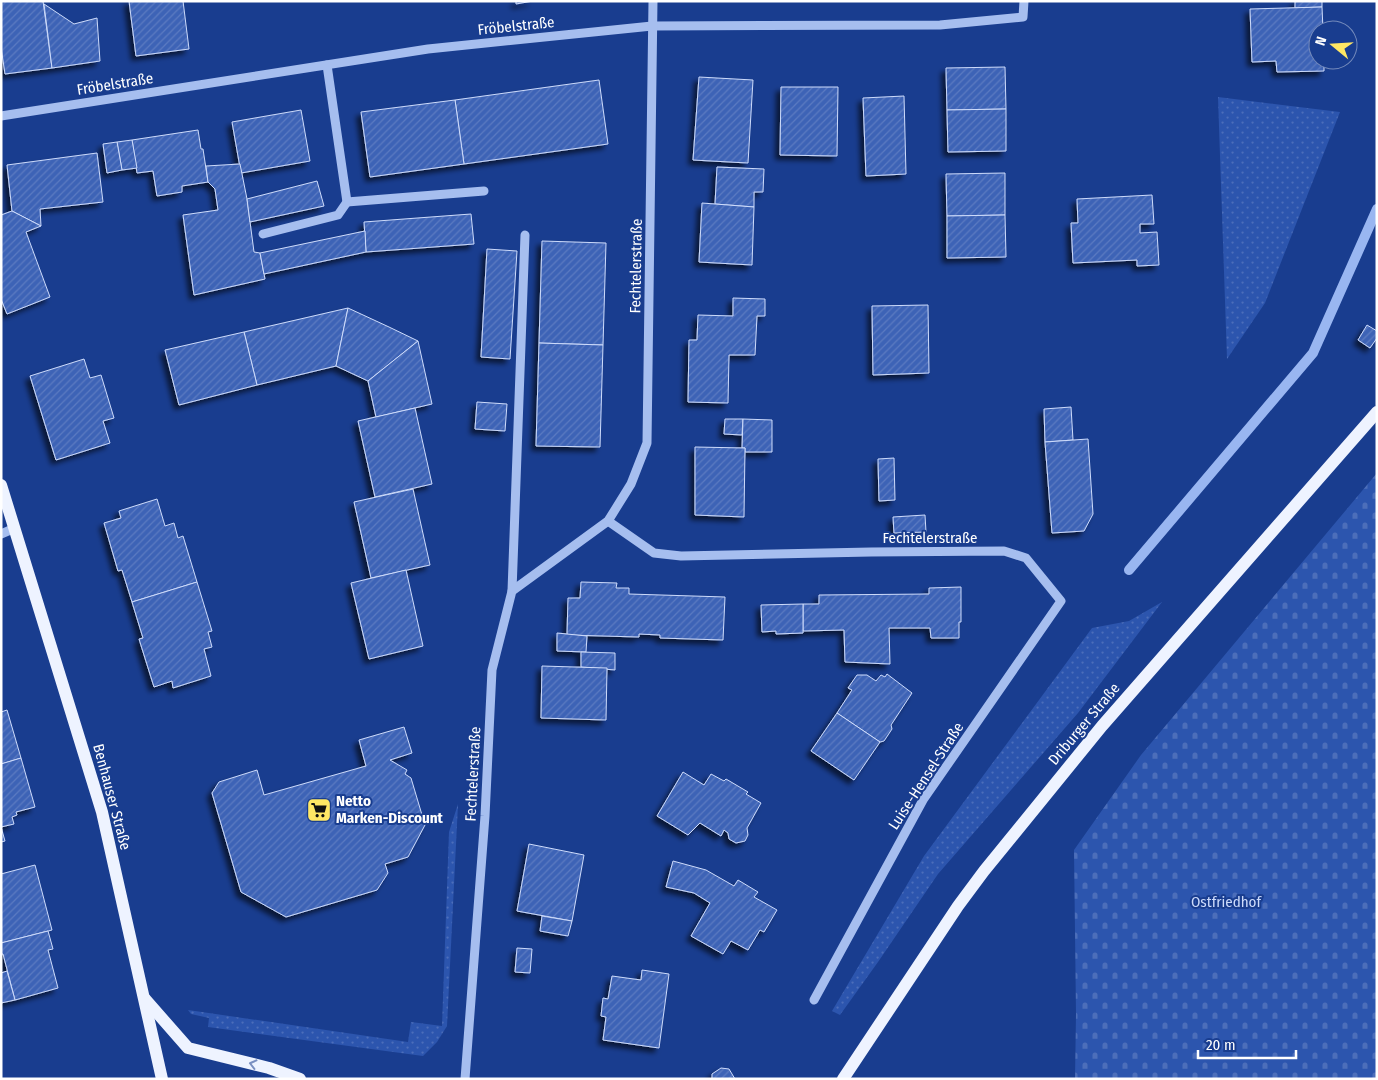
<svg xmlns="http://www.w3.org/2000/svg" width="1378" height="1080" viewBox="0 0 1378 1080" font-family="'Fira Sans Condensed',sans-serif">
<defs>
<pattern id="grass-dots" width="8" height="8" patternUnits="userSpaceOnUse" patternTransform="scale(1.25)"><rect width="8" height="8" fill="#2c55ae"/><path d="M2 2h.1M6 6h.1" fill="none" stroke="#4c6eba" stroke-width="1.8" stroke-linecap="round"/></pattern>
<pattern id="cemetery-stones" width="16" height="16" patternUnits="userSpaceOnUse" patternTransform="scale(1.25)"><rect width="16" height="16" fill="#2c55ae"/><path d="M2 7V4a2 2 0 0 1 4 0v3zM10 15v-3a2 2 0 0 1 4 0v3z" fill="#4c6eba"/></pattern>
<pattern id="building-hatch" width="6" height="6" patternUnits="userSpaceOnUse" patternTransform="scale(1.25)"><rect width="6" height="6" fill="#3e63b6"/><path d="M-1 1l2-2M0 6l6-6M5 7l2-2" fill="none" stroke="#5b7ac1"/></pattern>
<filter id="shadow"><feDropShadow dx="-4.5" dy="4.5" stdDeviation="2.5" flood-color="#0009"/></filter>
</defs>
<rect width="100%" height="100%" fill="#193d8f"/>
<g fill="url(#grass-dots)">
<path d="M 1218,97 L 1340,112 L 1265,303 L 1227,359 Z"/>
<path d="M 1162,602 L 1078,713 L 938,874 L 878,962 L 840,1015 L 832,1011 L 924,856 L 1092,628 L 1129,621 Z"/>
<path d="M 458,804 L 447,1026 L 437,1042 L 423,1056 L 208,1027 L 209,1018 L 191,1014 L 188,1010 L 408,1042 L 411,1022 L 442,1026 L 449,832 Z"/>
</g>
<path fill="url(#cemetery-stones)" d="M 1377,473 L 1377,1079 L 1075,1079 L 1076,1014 L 1074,850 L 1141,755 Z"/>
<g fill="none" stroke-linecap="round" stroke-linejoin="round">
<path stroke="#99b6f1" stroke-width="10" d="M 1129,570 L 1313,353 L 1377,209"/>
</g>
<g fill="url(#building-hatch)" stroke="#cddbfb" filter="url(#shadow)">
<path d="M 1,1 L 43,1 L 52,68 L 5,74 L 1,47 Z"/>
<path d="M 129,1 L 183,1 L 189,49 L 136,56 Z"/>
<path d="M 516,1 L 533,1 L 516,4 Z"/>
<path d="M 1295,1 L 1322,1 L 1322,7 L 1295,8 Z"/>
<path d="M 44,4 L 74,24 L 97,18 L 100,61 L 52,68 Z"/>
<path d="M 1322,7 L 1323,30 L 1318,30 L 1318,60 L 1324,60 L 1324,71 L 1277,72 L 1276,61 L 1252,62 L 1250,9 Z"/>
<path d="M 1005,67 L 1006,109 L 947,110 L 946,68 Z"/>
<path d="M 699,77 L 753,80 L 748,163 L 693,160 Z"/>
<path d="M 599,80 L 608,144 L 464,164 L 455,100 Z"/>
<path d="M 781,87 L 838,87 L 837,156 L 780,155 Z"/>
<path d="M 904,96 L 906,174 L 866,176 L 863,98 Z"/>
<path d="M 455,100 L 464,164 L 370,177 L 361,112 Z"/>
<path d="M 1006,109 L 1006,151 L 948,152 L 947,110 Z"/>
<path d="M 301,110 L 310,161 L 241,173 L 232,122 Z"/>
<path d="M 198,130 L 201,149 L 203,149 L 208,182 L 182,186 L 182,192 L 157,196 L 153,171 L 137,173 L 132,140 Z"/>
<path d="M 132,140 L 137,168 L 122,170 L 117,142 Z"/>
<path d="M 117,142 L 122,170 L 107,173 L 103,144 Z"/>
<path d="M 97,153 L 103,202 L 40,209 L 41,226 L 12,211 L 7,165 Z"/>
<path d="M 240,164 L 247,199 L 254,252 L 260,253 L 265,279 L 194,295 L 183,215 L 218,210 L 215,189 L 208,182 L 206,166 Z"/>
<path d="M 717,167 L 764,169 L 763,192 L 754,192 L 754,207 L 715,204 Z"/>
<path d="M 1005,173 L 1005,215 L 947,216 L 946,174 Z"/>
<path d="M 317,181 L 324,206 L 250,222 L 247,199 Z"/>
<path d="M 1152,195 L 1154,224 L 1140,224 L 1140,233 L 1157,232 L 1159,265 L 1137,266 L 1137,260 L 1073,263 L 1071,223 L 1078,223 L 1077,199 Z"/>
<path d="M 702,203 L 754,207 L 752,265 L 699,262 Z"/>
<path d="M 12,211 L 41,226 L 26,232 L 50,297 L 7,314 L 1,299 L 1,215 Z"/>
<path d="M 471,214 L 474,244 L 366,252 L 364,222 Z"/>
<path d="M 1005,215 L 1006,257 L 947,258 L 947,216 Z"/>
<path d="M 365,231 L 366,252 L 264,274 L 260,253 Z"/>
<path d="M 542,241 L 606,243 L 603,345 L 539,343 Z"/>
<path d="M 487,249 L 517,251 L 510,359 L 481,357 Z"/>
<path d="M 733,298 L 765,299 L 765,316 L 757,316 L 755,355 L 729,355 L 728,403 L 688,402 L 689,340 L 697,340 L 698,315 L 733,316 Z"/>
<path d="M 928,305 L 929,373 L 873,375 L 872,306 Z"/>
<path d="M 348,308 L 336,366 L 257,385 L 244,332 Z"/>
<path d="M 348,308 L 389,327 L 418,341 L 368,381 L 336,366 Z"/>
<path d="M 1367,325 L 1377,331 L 1377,338 L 1370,348 L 1358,340 Z"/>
<path d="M 244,332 L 257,385 L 179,405 L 165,350 Z"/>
<path d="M 418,341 L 432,404 L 376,417 L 368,381 Z"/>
<path d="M 539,343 L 603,345 L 600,447 L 536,446 Z"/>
<path d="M 84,359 L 90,378 L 101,375 L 114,418 L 103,421 L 110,443 L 56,460 L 30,376 Z"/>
<path d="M 477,402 L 507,404 L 505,431 L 475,429 Z"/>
<path d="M 1071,407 L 1073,440 L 1045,442 L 1044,409 Z"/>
<path d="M 415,408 L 432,484 L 375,497 L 358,421 Z"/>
<path d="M 725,419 L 743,419 L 742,435 L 724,434 Z"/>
<path d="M 743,419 L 772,420 L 772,452 L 745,452 L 745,448 L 742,448 Z"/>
<path d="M 1088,439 L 1093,514 L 1084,531 L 1052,533 L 1045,442 Z"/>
<path d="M 695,447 L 745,448 L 744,517 L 695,515 Z"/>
<path d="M 894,458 L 895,500 L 879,501 L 878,459 Z"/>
<path d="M 413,489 L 430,565 L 371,578 L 354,502 Z"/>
<path d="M 157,499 L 165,526 L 174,523 L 178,538 L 183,536 L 197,582 L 132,602 L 122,570 L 118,571 L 104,523 L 121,518 L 119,511 Z"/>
<path d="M 925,515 L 926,532 L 894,533 L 893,517 Z"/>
<path d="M 406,570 L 423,646 L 369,659 L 351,583 Z"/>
<path d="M 197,582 L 212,631 L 208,632 L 212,647 L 204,649 L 211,676 L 173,688 L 172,681 L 154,687 L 139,639 L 143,638 L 132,602 Z"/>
<path d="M 581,582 L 617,583 L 616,588 L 629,588 L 629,594 L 725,597 L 723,640 L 660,638 L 660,635 L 639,634 L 639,637 L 567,635 L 568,598 L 580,598 Z"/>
<path d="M 961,587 L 961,622 L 959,622 L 959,638 L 931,638 L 930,628 L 889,628 L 890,664 L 845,662 L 844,630 L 803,631 L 803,604 L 819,604 L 819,595 L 929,594 L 929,588 Z"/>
<path d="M 803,604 L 803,633 L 776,634 L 776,631 L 762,632 L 761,605 Z"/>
<path d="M 557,633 L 587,636 L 586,652 L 557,651 Z"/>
<path d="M 581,652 L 615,653 L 615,670 L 581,667 Z"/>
<path d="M 542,666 L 607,668 L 606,720 L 541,718 Z"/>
<path d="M 887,674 L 912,693 L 891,725 L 892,729 L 884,741 L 880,742 L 837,713 L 852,690 L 848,688 L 857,675 L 867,675 L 876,681 L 881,675 L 885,677 Z"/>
<path d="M 7,710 L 21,758 L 1,764 L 1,712 Z"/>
<path d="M 837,713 L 880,742 L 854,780 L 811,751 Z"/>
<path d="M 404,727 L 412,753 L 390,760 L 407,770 L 405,774 L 411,778 L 425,825 L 408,857 L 385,864 L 388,873 L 377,890 L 286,917 L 241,892 L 212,793 L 219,782 L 257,770 L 264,795 L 366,766 L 359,740 Z"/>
<path d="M 21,758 L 35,807 L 16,812 L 17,815 L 12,817 L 14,824 L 1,827 L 5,841 L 1,842 L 1,764 Z"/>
<path d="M 683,772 L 704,785 L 711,774 L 724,781 L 726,779 L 748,792 L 746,794 L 761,803 L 747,828 L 748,835 L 745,841 L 736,843 L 729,839 L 728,833 L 724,830 L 721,836 L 700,823 L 688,835 L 657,816 Z"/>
<path d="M 529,844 L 584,855 L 572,921 L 517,911 Z"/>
<path d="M 673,861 L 706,870 L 734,886 L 738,880 L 758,892 L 754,897 L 777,910 L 764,932 L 760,930 L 748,950 L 731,941 L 723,954 L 691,936 L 710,903 L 694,893 L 666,887 Z"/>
<path d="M 35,865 L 52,930 L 1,943 L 1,874 Z"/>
<path d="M 542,916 L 572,921 L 568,936 L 540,931 Z"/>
<path d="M 48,931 L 53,949 L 48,950 L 58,988 L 15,1000 L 3,954 L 1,954 L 1,943 Z"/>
<path d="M 517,948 L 532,949 L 530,973 L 515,972 Z"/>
<path d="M 642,970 L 669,974 L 659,1048 L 603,1040 L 606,1017 L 601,1016 L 603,998 L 608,999 L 612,976 L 641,980 Z"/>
<path d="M 7,971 L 15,1000 L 1,1003 L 1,973 Z"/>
<path d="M 721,1068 L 729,1069 L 735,1079 L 712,1079 L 712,1074 Z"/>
</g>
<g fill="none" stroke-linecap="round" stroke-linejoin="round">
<g stroke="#a6beef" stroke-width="9">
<path d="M 327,65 L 347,202 L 484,191"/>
<path d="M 1,116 L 428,49 L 652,26 L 940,25 L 1023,17 L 1024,1"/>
<path d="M 263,234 L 338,215 L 347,202"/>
<path d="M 608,521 L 654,553 L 681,556 L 871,552 L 1004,551 L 1026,558 L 1061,601 L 923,800 L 814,1000"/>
<path d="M 1,534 L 15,528"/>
<path d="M 512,591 L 525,235"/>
<path d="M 465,1079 L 485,816 L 492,670 L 512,591 L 608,521 L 631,484 L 647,443 L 653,1"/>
</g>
<g stroke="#eef3ff" stroke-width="12">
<path d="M 1,485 L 102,812 L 162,1079"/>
<path d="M 145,999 L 188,1048 L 269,1068 L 300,1079"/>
<path d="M 843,1079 L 958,906 L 984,871 L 1102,726 L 1377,412"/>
</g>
</g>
<defs><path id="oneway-chevron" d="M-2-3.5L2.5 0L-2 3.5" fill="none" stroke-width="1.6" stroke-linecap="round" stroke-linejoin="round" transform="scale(1.25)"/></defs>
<use stroke="#798fc1" href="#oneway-chevron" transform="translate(253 1064) rotate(-166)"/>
<defs>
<symbol id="supermarket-square" viewBox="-11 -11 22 22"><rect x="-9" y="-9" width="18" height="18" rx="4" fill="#ffe764" stroke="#193d8f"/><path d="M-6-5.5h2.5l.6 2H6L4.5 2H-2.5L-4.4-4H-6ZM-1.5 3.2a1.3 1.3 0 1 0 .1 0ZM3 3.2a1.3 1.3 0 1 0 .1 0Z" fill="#111"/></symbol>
</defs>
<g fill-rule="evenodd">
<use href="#supermarket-square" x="305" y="796" width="28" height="28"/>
</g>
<g text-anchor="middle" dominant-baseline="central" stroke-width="4" stroke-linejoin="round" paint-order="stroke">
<g font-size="15" fill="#fff" stroke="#193d8f">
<text transform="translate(516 26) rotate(-6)">Fröbelstraße</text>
<text transform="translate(115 84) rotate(-9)">Fröbelstraße</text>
<text transform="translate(636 266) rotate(-89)">Fechtelerstraße</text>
<text x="930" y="538">Fechtelerstraße</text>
<text transform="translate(1084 724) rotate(-50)">Driburger Straße</text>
<text transform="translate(473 774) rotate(-87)">Fechtelerstraße</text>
<text transform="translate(926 776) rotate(-57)">Luise-Hensel-Straße</text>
<text transform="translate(112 797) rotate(75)">Benhauser Straße</text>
</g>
<g font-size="15" font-weight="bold" fill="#fff" stroke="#193d8f" text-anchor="start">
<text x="336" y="801">Netto<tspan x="336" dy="17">Marken-Discount</tspan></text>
</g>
<g font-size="15" fill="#cddbfb" stroke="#193d8f">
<text x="1226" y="902">Ostfriedhof</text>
</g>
</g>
<rect width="1378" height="1080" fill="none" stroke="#ffffff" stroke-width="5"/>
<g transform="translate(1333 45) rotate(288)"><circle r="24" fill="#193d8f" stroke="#758bbc"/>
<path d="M0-4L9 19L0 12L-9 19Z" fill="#ffe764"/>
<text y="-8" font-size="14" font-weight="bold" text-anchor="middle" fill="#ffffff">N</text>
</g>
<path d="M1198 1050v8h98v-8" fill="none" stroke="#ffffff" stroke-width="2.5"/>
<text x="1206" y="1050" font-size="15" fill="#ffffff" stroke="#193d8f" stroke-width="4" paint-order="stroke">20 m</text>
</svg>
